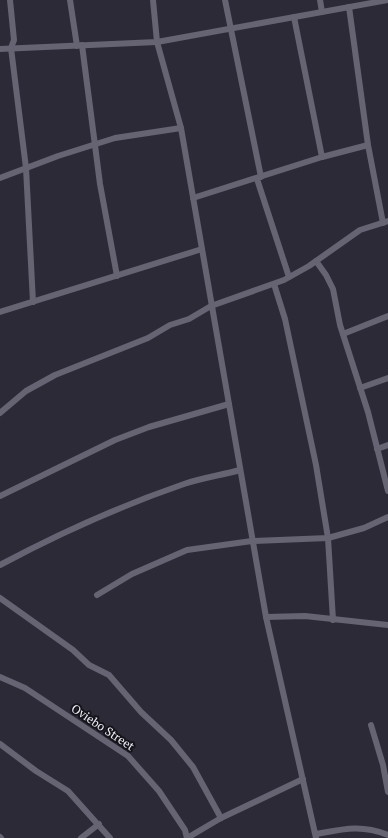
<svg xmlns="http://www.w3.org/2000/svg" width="388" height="838" viewBox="0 0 388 838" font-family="'PT Serif',serif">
<rect width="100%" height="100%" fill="#2d2a38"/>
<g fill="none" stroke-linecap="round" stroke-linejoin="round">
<g stroke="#666373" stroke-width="6">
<path d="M 10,0 L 14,40 L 11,48 L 26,168 L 33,302"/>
<path d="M 70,0 L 77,46"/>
<path d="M 153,0 L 157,42 L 181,128 L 266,617 L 316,838"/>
<path d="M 225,0 L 261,177"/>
<path d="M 320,0 L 322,12"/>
<path d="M 349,7 L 368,145 L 383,223"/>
<path d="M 294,17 L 322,157"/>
<path d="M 82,45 L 100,184 L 117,276"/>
<path d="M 0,49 L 157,42 L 388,0"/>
<path d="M 0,178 L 58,156 L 115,138 L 181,128"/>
<path d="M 257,179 L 289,277"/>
<path d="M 193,198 L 322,157 L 368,145"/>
<path d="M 316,261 L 326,275 L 333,289 L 340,325 L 368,412 L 388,491"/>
<path d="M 274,284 L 285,319 L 316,465 L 328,538 L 333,620"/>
<path d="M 0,312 L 202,249"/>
<path d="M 343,334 L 388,316"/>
<path d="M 360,388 L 388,378"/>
<path d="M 0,413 L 26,391 L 55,375 L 148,338 L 170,325 L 189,319 L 211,306 L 284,280 L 309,266 L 360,230 L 388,221"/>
<path d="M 377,449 L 388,445"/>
<path d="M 0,496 L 115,440 L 149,427 L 229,404"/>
<path d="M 0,565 C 60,533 120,506 184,484 C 202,478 222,475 240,470"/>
<path d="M 97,595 L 132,574 L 187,550 L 252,541 L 328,538 L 364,528 L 388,517"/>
<path d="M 0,598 L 73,650 L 89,665 L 109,675 L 141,712 L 171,740 L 193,767 L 221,818"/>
<path d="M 266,617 L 305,616 L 388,625"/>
<path d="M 0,677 L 25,688 L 128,756 L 159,791 L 185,830 L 187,838"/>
<path d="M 371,725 L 383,765 L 388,792"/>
<path d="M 0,744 L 36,771 L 68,791 L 110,838"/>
<path d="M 316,834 C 343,829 361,824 388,835"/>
<path d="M 0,837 L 1,838"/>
<path d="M 81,838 L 99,824"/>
<path d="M 187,838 L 221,818 L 303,779"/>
</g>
</g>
<g text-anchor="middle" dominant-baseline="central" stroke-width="4" stroke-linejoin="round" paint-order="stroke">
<g font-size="12" fill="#f0eef8" stroke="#15141a">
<text transform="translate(103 727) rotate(34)">Oviebo Street</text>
</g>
</g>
</svg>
